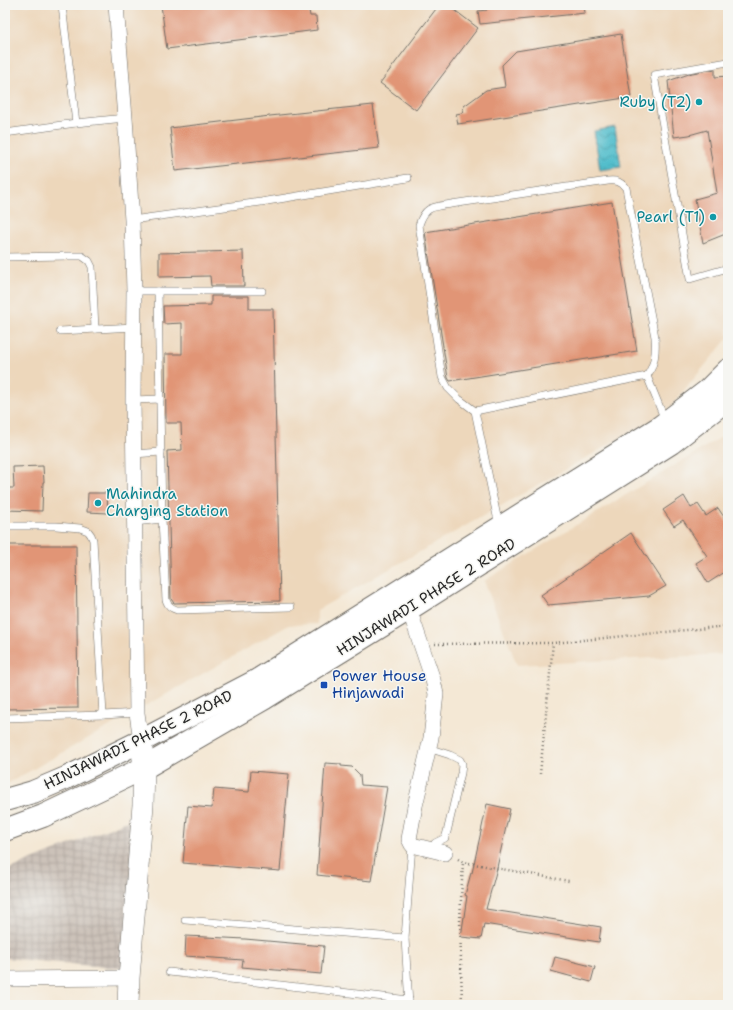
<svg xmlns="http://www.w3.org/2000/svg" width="733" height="1010" viewBox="0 0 733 1010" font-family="'Shantell Sans',sans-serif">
<defs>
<pattern id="industrial-grid" width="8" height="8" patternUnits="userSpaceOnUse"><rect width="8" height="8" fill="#ccc2b9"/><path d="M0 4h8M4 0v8" fill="none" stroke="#afa79f"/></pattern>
<pattern id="water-waves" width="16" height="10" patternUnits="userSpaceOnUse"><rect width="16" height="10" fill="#52becc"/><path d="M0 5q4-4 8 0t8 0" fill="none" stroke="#449ba6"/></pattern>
</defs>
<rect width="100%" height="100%" fill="#f6f6f2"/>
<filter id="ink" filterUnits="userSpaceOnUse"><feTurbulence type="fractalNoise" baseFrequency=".025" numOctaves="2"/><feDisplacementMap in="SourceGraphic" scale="8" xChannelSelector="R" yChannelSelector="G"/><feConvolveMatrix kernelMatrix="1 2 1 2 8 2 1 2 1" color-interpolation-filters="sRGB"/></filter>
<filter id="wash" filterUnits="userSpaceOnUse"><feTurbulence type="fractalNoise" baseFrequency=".012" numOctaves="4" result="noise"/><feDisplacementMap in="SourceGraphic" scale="16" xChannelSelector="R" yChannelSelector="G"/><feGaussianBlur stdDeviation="0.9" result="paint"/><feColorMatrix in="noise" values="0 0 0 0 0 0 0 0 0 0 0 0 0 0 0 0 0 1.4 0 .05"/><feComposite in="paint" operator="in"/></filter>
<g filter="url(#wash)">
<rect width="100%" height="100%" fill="#f4e8d5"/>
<g fill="#edd7bb">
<path d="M 5,5 L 728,5 L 728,338 L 665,413 L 317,610 L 317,624 L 289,625 L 5,785 Z"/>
<path d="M 728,433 L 728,654 L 517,665 L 484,581 Z"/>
</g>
<path fill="url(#industrial-grid)" d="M 137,817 L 126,969 L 5,958 L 5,871 Z"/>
<path fill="url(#water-waves)" stroke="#3e747c" d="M 615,127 L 621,167 L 600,170 L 594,131 Z"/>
<g id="blocks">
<g fill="#e19576">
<path d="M 161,5 L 308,5 L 310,16 L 316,16 L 317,30 L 167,49 Z"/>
<path d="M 439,5 L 448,5 L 478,28 L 416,110 L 380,83 Z"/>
<path d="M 486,5 L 584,5 L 585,13 L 480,24 L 478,11 L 487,10 Z"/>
<path d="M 621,34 L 631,97 L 458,124 L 456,114 L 462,113 L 464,106 L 486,90 L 505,87 L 502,65 L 516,51 Z"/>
<path d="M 715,69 L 715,77 L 728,76 L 728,233 L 703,243 L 695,199 L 717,193 L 707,130 L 689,135 L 674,137 L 668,81 L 692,73 Z"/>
<path d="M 373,105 L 379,148 L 175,171 L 170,128 L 270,116 Z"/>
<path d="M 612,202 L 637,351 L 450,381 L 448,378 L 425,232 Z"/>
<path d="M 243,251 L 244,286 L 211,286 L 210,276 L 159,277 L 159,253 Z"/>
<path d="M 211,296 L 249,296 L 249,309 L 273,309 L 280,601 L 174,603 L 171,599 L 167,451 L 182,450 L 181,423 L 166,423 L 165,354 L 182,354 L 182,323 L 164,324 L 163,306 L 211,305 Z"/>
<path d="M 43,466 L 44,482 L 43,482 L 42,511 L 5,510 L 5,488 L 14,488 L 13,467 Z"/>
<path d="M 88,493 L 107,493 L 108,513 L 87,512 Z"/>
<path d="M 684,496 L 691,508 L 698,504 L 706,516 L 718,508 L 728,523 L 728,570 L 708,583 L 696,563 L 707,556 L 683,520 L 674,526 L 663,510 Z"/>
<path d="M 631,533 L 666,586 L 649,596 L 548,605 L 541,595 Z"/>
<path d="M 5,545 L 76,545 L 78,708 L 5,709 Z"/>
<path d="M 325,763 L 341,764 L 341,766 L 352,767 L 360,775 L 361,785 L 387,787 L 371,881 L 317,875 Z"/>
<path d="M 251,771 L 289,774 L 280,871 L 183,863 L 188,806 L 212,808 L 214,789 L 249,792 Z"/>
<path d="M 487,804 L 510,809 L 496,872 L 486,909 L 601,927 L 599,942 L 484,924 L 481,939 L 461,937 L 467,896 L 465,895 L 471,873 L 472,873 Z"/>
<path d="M 186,936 L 245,939 L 324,946 L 321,974 L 242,967 L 243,960 L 185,956 Z"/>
<path d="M 555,957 L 595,967 L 591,982 L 551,971 Z"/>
</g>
</g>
</g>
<g filter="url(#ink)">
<use href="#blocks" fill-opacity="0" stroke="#716d66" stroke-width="1"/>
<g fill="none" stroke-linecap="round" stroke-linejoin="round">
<defs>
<g id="lane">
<path d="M 62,5 L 76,123"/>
<path d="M 728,62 L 654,75 L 690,279 L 728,268"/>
<path d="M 5,133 L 76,123 L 125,118"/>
<path d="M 132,220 L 261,202 L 408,178"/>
<path d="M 5,257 L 69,256 L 82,256 L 89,261 L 92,267 L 95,329"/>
<path d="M 134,291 L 262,291"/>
<path d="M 158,291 L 162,519 L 166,600 C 168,606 171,608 177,610 L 291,607"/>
<path d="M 60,331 L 134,327"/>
<path d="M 647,376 L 665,420"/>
<path d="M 133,400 L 160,399"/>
<path d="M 475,411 L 647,376 C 655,364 656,352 655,337 L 626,188 C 621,182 617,180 608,181 L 451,204 C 433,207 425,206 419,225 L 442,377 L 448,388 L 459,399 L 475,411 L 499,526"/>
<path d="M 134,454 L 161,452"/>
<path d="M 135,522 L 162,519"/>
<path d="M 5,526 L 56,526 L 80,528 L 88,531 L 91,535 L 93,540 L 103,715"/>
<path d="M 5,718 L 103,715 L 137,713"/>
<path d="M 428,748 L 450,755 L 460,760 L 462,764 L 461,773 L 447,832 L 445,838 L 435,843 L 433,850"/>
<path d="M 185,920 L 405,938 L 412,845"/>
<path d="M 405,938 L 409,1005"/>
<path d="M 169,972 L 409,1000"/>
</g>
<g id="street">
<path d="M 116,5 L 125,118 L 132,220 L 134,291 L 133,400 L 137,713 L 141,741"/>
<path d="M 409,609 L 433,680 L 436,694 L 431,738 L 415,806 L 409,839 L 412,845 L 445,853"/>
<path d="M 5,979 L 129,978"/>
</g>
<path id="secondary" d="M 128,1005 L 129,978 L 143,805 L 144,768 L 141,741"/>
<g id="primary">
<path d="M 5,800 L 33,792 L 66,778 L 141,741 L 256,681 L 660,427 L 707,391 L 728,370"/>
<path d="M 5,830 L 43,816 L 144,768 L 265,698 L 409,609 L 671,443 L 720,405 L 728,397"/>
</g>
</defs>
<use href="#lane" stroke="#716d66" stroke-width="8"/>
<use href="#street" stroke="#716d66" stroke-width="16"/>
<use href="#secondary" stroke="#716d66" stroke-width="22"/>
<use href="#primary" stroke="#716d66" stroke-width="24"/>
<g stroke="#716d66" stroke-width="2.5" stroke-dasharray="1 3" stroke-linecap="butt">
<path d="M 435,644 L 553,643 L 728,626"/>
<path d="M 540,774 L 553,643"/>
<path d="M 458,859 L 463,862 L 569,881"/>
<path d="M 462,1005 L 460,919 L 463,862"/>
</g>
<use href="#lane" stroke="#fff" stroke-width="7"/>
<use href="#street" stroke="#fff" stroke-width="15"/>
<use href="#secondary" stroke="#fff" stroke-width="21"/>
<use href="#primary" stroke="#fff" stroke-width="22"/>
</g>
</g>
<g fill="#0f9aa8" stroke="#f6f6f2" stroke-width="1.5">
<circle cx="699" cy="102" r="4"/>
<circle cx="713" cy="217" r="4"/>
<circle cx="98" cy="503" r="4"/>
</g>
<rect fill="#1a4fb4" stroke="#f6f6f2" stroke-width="1.5" x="320" y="681" width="8" height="8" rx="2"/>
<g text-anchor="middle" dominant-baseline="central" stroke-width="3" stroke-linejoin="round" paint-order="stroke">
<g font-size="15" fill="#0d838f" stroke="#f6f6f2" text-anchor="end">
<text x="691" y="102">Ruby (T2)</text>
<text x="705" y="217">Pearl (T1)</text>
<text x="106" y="494" text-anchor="start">Mahindra<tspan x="106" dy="17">Charging Station</tspan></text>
</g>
<g font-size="15" fill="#2b2b2b" stroke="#f6f6f2">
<text transform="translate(426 597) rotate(-32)">HINJAWADI PHASE 2 ROAD</text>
<text transform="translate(138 740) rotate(-26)">HINJAWADI PHASE 2 ROAD</text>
</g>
<g font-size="15" fill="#164399" stroke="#f6f6f2" text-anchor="start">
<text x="332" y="676">Power House<tspan x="332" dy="17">Hinjawadi</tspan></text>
</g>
</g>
<rect width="733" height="1010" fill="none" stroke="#f6f6f2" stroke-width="20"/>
</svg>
